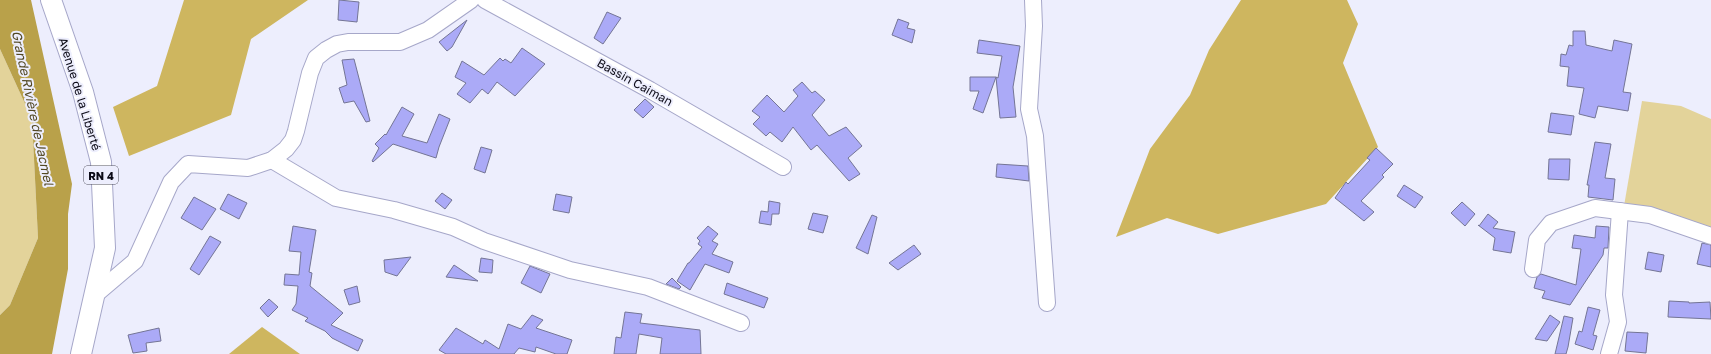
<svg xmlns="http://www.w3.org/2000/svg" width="1711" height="354" viewBox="0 0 1711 354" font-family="'Golos Text',sans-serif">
<rect width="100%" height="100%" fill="#edeefd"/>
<g fill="#e3d39a">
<path d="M 0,49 L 32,119 L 38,238 L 10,305 L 0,315 Z"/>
<path d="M 1642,101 L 1681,106 L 1711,119 L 1711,234 L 1624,206 Z"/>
</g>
<g fill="#ceb65f">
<path d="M 184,0 L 308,0 L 251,39 L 231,115 L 129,156 L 113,107 L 157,86 Z"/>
<path d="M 1241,0 L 1347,0 L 1358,24 L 1343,63 L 1378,147 L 1326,204 L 1218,234 L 1167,218 L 1116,237 L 1150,149 L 1190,95 L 1209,50 Z"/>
<path d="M 262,327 L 300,354 L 229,354 Z"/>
</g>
<path fill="#b9a14a" d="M 0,0 L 31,0 L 72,184 L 68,214 L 68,269 L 52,354 L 0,354 L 0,315 L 10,305 L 38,238 L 32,119 L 0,49 Z"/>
<g fill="#abaaf7" stroke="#747595">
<path d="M 339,0 L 359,2 L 357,22 L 338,20 Z"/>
<path d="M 607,12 L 621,18 L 603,44 L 594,38 Z"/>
<path d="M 898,19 L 909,23 L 907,28 L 915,30 L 912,43 L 892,35 Z"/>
<path d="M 467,20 L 452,47 L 447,51 L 439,42 Z"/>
<path d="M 1573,31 L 1585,31 L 1586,45 L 1612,51 L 1614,40 L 1632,44 L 1623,92 L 1631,93 L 1628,111 L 1598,106 L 1595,118 L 1579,114 L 1584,88 L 1567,86 L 1569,67 L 1560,66 L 1561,54 L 1566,55 L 1569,45 L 1573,46 Z"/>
<path d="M 979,40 L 1020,46 L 1013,87 L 1016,117 L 1000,118 L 996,77 L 998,78 L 1002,56 L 977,53 Z"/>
<path d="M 522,48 L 545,64 L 515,96 L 497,82 L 488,94 L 482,89 L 470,103 L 457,94 L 466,83 L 455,77 L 462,61 L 484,75 L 500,58 L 503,61 L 505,59 L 511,63 Z"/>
<path d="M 354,59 L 370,121 L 366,122 L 354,101 L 344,103 L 339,88 L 347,85 L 342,60 Z"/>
<path d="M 970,77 L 996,77 L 983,113 L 973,109 L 979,91 L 970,91 Z"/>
<path d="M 802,82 L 812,93 L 815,91 L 825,100 L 812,115 L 829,136 L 846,127 L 862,146 L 848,158 L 860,174 L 849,181 L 817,145 L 811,150 L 793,127 L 782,142 L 770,132 L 766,136 L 753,124 L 760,117 L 752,111 L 767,95 L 784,112 L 798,96 L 793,90 Z"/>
<path d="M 645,99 L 654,107 L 643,118 L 634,110 Z"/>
<path d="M 402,107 L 414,114 L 402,136 L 427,143 L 439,114 L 450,119 L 439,147 L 436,158 L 393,144 L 373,162 L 372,161 L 379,148 L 375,144 L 385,134 L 386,135 Z"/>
<path d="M 1551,113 L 1574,116 L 1571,135 L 1548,132 Z"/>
<path d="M 1595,142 L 1611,144 L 1605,178 L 1615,179 L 1613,200 L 1588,197 L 1589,185 L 1587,185 Z"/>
<path d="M 481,147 L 492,150 L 485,173 L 474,169 Z"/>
<path d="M 1376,148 L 1393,164 L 1382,175 L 1384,177 L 1361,201 L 1374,212 L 1364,221 L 1335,198 L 1346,182 L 1348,184 L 1370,160 L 1367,158 Z"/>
<path d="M 1549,159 L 1570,159 L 1569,180 L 1548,179 Z"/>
<path d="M 997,164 L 1028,166 L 1029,181 L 996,177 Z"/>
<path d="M 1404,185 L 1423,197 L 1415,208 L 1397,196 Z"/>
<path d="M 442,193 L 452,200 L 445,209 L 435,201 Z"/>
<path d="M 228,194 L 247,203 L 239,219 L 220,209 Z"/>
<path d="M 556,194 L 572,197 L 569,213 L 553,210 Z"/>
<path d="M 194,197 L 216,209 L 202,230 L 181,218 Z"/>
<path d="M 769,201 L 780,203 L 779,214 L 772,214 L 771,225 L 759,223 L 761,211 L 768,212 Z"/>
<path d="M 1462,202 L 1475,214 L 1465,226 L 1451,213 Z"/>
<path d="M 813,213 L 828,216 L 823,233 L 808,229 Z"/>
<path d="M 1488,214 L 1498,222 L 1493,228 L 1515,232 L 1511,253 L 1493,250 L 1495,238 L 1478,225 L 1479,226 Z"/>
<path d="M 872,215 L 877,217 L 868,254 L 856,248 Z"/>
<path d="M 293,226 L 316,230 L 309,272 L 312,273 L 310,286 L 343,313 L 331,325 L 363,340 L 358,351 L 332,338 L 325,331 L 305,321 L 308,318 L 292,310 L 296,304 L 298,286 L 284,285 L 285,274 L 299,275 L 301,252 L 289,251 Z"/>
<path d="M 708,226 L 718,234 L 712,241 L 718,244 L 712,254 L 733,262 L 729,273 L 705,264 L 690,290 L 677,281 L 688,263 L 689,263 L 702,247 L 698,244 L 700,241 L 697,238 Z"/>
<path d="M 1596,226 L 1609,227 L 1608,248 L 1604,248 L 1603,255 L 1570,305 L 1542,298 L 1545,291 L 1534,288 L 1537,277 L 1541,274 L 1576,285 L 1581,249 L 1572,248 L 1574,235 L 1595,238 Z"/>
<path d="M 210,236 L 221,242 L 199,275 L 190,269 Z"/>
<path d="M 1702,243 L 1711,245 L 1711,267 L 1697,264 Z"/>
<path d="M 914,245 L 921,254 L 898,270 L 889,263 Z"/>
<path d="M 1648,252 L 1664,255 L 1661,272 L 1645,269 Z"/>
<path d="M 411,257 L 397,276 L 385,272 L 384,260 Z"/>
<path d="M 481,258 L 493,260 L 492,273 L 479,272 Z"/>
<path d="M 454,265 L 478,281 L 446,277 Z"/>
<path d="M 530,266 L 550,274 L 541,293 L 521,283 Z"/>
<path d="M 672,278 L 681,287 L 679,289 L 666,284 Z"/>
<path d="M 727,283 L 768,298 L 764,308 L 724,294 Z"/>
<path d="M 357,286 L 360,302 L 349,305 L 344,290 Z"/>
<path d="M 269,299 L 278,307 L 268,317 L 260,308 Z"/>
<path d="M 1669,301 L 1689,302 L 1689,303 L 1710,302 L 1711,319 L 1668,317 Z"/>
<path d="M 1588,307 L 1600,310 L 1593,335 L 1597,336 L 1593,350 L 1575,344 L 1579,331 L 1582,332 Z"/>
<path d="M 625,312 L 642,314 L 640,323 L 700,330 L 701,354 L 660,354 L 662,338 L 639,334 L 636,354 L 614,354 L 616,337 L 621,338 Z"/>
<path d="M 532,315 L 543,320 L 536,328 L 572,340 L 567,354 L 556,354 L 536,347 L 535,352 L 519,348 L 514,354 L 446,354 L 439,350 L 456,328 L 483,344 L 485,340 L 499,349 L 508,324 L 521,329 Z"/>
<path d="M 1550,315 L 1560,322 L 1547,341 L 1535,339 Z"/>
<path d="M 1564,316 L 1573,318 L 1568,347 L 1566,354 L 1555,354 Z"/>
<path d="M 159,328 L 161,341 L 146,343 L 147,351 L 133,353 L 128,335 Z"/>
<path d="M 1627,332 L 1648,333 L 1646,353 L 1625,351 Z"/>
</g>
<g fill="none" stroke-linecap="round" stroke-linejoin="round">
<defs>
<g id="minor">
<path d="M 485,0 L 650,90 L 783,167"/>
<path d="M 1033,0 L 1034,26 L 1029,109 L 1035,136 L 1047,303"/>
<path d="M 272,160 L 336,198 L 394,210 L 453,227 L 484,241 L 570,270 L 648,287 L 741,323"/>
<path d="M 1533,269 L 1537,240 L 1551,223 L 1595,208 L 1650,215 L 1711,236"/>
<path d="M 95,295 L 135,261 L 171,182 L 188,164 L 248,168 L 272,160 L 286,149 L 293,140 L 296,131 L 310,73 L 316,58 L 326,50 L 337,44 L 348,42 L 400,42 L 428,30 L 471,0"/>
<path d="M 1609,354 L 1618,322 L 1614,295 L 1620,211"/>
</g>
<path id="major" d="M 51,0 L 83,92 L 101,162 L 105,248 L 81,354"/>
</defs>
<use href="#minor" stroke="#a6a7c9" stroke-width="18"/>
<use href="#major" stroke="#a6a7c9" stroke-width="22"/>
<use href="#minor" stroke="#fff" stroke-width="16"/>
<use href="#major" stroke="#fff" stroke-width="20"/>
</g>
<g text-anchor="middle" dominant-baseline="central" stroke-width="4" stroke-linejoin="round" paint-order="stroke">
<rect fill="#edeefd" stroke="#4f4e5b" stroke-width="1" x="84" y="166" width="34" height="18" rx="3"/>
<g font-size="11" font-weight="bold" fill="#0b0a16">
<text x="101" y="175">RN 4</text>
</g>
<g font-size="12" fill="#0b0a16" stroke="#edeefd">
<text transform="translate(635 82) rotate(29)">Bassin Caiman</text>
<text transform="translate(80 94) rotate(73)">Avenue de la Liberté</text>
</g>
<g font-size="13" font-style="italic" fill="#524823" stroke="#edeefd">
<text transform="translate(33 108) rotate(78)">Grande Rivière de Jacmel</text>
</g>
</g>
</svg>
